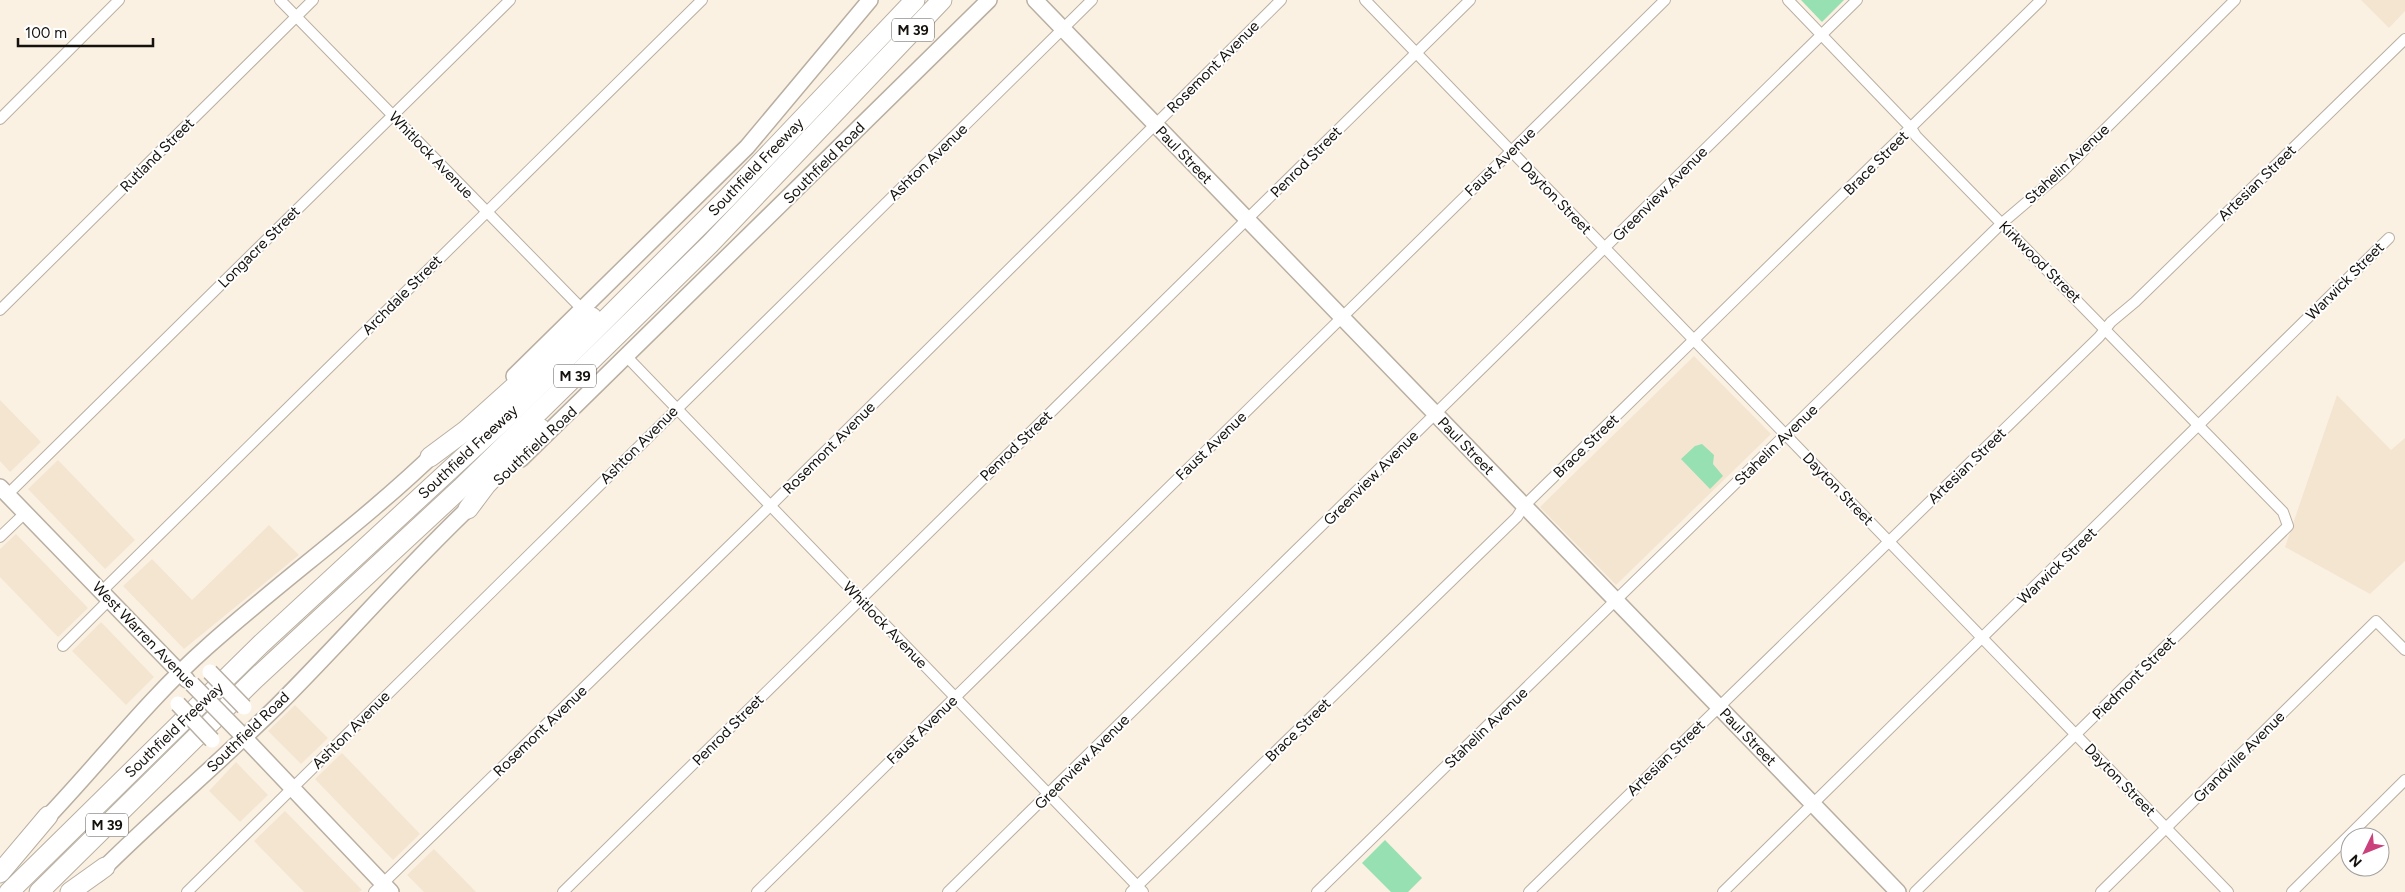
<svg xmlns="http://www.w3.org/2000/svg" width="2405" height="892" viewBox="0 0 2405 892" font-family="Figtree,sans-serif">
<rect width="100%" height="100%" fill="#fbf1e3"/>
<g fill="#f4e5d1">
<path d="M 2361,0 L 2405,0 L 2405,11 L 2389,28 Z"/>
<path d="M 1694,356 L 1771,434 L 1616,585 L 1540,507 Z"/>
<path d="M 2337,395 L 2391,450 L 2405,438 L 2405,561 L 2370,594 L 2285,547 Z"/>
<path d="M 0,400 L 41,442 L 10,472 L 0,461 Z"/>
<path d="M 58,460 L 135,540 L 105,569 L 28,489 Z"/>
<path d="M 269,525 L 299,555 L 184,649 L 123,586 L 152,559 L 192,600 Z"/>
<path d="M 16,534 L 88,608 L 58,637 L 0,577 L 0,549 Z"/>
<path d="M 101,622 L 154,677 L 126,705 L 72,651 Z"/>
<path d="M 295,705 L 328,738 L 301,764 L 268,731 Z"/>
<path d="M 342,753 L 420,834 L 393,860 L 315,779 Z"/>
<path d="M 236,762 L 268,795 L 240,822 L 209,791 Z"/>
<path d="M 285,811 L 362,890 L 359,892 L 304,892 L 254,841 Z"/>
<path d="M 434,849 L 476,892 L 424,892 L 407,875 Z"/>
</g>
<g fill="#97e0b2">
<path d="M 1801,0 L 1844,0 L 1822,22 Z"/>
<path d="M 1702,444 L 1714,455 L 1713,464 L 1723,476 L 1710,489 L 1681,459 L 1695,446 Z"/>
<path d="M 1385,840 L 1422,878 L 1408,892 L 1391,892 L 1362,863 Z"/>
</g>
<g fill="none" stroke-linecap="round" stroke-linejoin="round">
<defs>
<g id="street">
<path d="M 280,0 L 582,309"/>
<path d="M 1365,0 L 2228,892"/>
<path d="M 1788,0 L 1911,128 L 1916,136 L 2283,512 L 2288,526 L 1915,892"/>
<path d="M 0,119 L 119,0"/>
<path d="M 0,310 L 313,0"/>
<path d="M 627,357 L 1143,892"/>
<path d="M 7,495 L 510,0"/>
<path d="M 0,537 L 25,513"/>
<path d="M 102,591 L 702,0"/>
<path d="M 63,646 L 109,600"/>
<path d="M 187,892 L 1092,0"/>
<path d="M 374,892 L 762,514 L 1281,0"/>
<path d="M 563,892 L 1470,0"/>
<path d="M 757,892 L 1665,0"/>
<path d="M 948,892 L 1857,0"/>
<path d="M 1131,892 L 1517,517 L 1524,506 L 2041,0"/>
<path d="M 1317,892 L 2001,224 L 2062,172 L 2235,0"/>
<path d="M 1529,892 L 2099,337 L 2111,322 L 2135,302 L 2405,39"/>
<path d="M 1723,892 L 2389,238"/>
<path d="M 2101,892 L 2376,621 L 2405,650"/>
<path d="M 2292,892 L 2405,780"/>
</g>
<g id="secondary">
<path d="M 1035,0 L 1898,892"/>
<path d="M 514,376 L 747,147 L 870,0"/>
<path d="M 521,459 L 989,0"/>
<path d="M 0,487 L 187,680"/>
<path d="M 239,732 L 391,892"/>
<path d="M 41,824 C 97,766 146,701 207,647 C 283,579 366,520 438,450"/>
<path d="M 98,874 C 156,816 219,763 277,706 C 344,639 406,567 475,502"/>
</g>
<g id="highway">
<path d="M 430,457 L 465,431 L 592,317"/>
<path d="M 468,509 L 486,485 L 540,428"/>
<path d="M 0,873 L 48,816"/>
<path d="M 9,892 L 261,644 L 505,419 L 588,337 L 727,198 L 915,0"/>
<path d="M 39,892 L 255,679 L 461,488 L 710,244 L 942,0"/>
<path d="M 70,892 L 105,867"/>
</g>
</defs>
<use href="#street" stroke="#b8afa2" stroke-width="12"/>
<use href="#secondary" stroke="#b8afa2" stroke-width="18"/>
<use href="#highway" stroke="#b8afa2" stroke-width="21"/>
<use href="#street" stroke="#fff" stroke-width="10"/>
<use href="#secondary" stroke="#fff" stroke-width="15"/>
<use href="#highway" stroke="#fff" stroke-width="19"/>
<defs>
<g id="secondary-bridge">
<path d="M 210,672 L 244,707"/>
<path d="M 192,684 L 239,732"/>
<path d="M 178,704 L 212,740"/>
</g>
</defs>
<use href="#secondary-bridge" stroke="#b8afa2" stroke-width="18" stroke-linecap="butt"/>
<use href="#secondary-bridge" stroke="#fff" stroke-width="15"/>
</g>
<g text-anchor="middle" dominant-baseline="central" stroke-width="4" stroke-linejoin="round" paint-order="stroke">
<g fill="#fff" stroke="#5b5956" stroke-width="1">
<rect x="892" y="18.5" width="42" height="23" rx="4"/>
<rect x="554" y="364.5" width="42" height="23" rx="4"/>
<rect x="86" y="813.5" width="42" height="23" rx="4"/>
</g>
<g font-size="14" font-weight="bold" fill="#15120d">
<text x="913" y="30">M 39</text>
<text x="575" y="376">M 39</text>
<text x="107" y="825">M 39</text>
</g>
<g font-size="15" fill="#15120d" stroke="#fff">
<text transform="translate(1213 67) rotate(-45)">Rosemont Avenue</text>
<text transform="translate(157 155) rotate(-45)">Rutland Street</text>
<text transform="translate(431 155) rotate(46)">Whitlock Avenue</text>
<text transform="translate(1184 155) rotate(46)">Paul Street</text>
<text transform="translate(928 162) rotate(-44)">Ashton Avenue</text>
<text transform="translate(1306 162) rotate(-45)">Penrod Street</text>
<text transform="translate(1500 162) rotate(-44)">Faust Avenue</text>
<text transform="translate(824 163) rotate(-45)">Southfield Road</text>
<text transform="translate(1876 163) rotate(-45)">Brace Street</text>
<text transform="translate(2067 164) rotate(-43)">Stahelin Avenue</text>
<text transform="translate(756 167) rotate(-46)">Southfield Freeway</text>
<text transform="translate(2257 183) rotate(-44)">Artesian Street</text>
<text transform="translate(1660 194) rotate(-45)">Greenview Avenue</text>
<text transform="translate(1556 198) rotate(46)">Dayton Street</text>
<text transform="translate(259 247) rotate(-45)">Longacre Street</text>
<text transform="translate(2040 262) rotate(45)">Kirkwood Street</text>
<text transform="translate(2345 281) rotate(-45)">Warwick Street</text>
<text transform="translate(402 295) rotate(-45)">Archdale Street</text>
<text transform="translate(639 445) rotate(-45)">Ashton Avenue</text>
<text transform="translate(1776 445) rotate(-44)">Stahelin Avenue</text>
<text transform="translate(535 446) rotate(-43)">Southfield Road</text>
<text transform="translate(1016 446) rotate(-44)">Penrod Street</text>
<text transform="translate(1211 446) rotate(-44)">Faust Avenue</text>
<text transform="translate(1466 446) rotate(46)">Paul Street</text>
<text transform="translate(1586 446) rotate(-44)">Brace Street</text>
<text transform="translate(829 448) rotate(-45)">Rosemont Avenue</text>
<text transform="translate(468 452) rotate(-43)">Southfield Freeway</text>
<text transform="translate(1967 466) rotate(-44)">Artesian Street</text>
<text transform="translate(1371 478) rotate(-45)">Greenview Avenue</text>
<text transform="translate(1838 489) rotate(46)">Dayton Street</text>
<text transform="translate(2057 566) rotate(-44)">Warwick Street</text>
<text transform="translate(885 625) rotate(46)">Whitlock Avenue</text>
<text transform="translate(144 635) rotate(46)">West Warren Avenue</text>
<text transform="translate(2134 678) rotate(-45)">Piedmont Street</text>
<text transform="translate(1486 728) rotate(-44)">Stahelin Avenue</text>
<text transform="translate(174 730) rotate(-44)">Southfield Freeway</text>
<text transform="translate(351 730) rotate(-45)">Ashton Avenue</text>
<text transform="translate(728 730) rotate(-45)">Penrod Street</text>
<text transform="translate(922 730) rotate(-44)">Faust Avenue</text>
<text transform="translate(1298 730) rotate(-44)">Brace Street</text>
<text transform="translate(540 731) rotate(-44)">Rosemont Avenue</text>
<text transform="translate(248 732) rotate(-44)">Southfield Road</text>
<text transform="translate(1748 737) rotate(46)">Paul Street</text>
<text transform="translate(2239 757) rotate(-45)">Grandville Avenue</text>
<text transform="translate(1666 758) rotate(-44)">Artesian Street</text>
<text transform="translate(1082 762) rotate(-45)">Greenview Avenue</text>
<text transform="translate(2120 780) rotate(46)">Dayton Street</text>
</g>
</g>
<g transform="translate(2365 852) rotate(227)"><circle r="24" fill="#ffffff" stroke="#a1a09e"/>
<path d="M0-4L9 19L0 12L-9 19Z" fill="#cb417b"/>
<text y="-8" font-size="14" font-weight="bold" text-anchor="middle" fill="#15120d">N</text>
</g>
<path d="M18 38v8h135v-8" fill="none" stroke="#15120d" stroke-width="2.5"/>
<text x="25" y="38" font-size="15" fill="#15120d" stroke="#ffffff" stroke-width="4" paint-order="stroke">100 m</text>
</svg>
